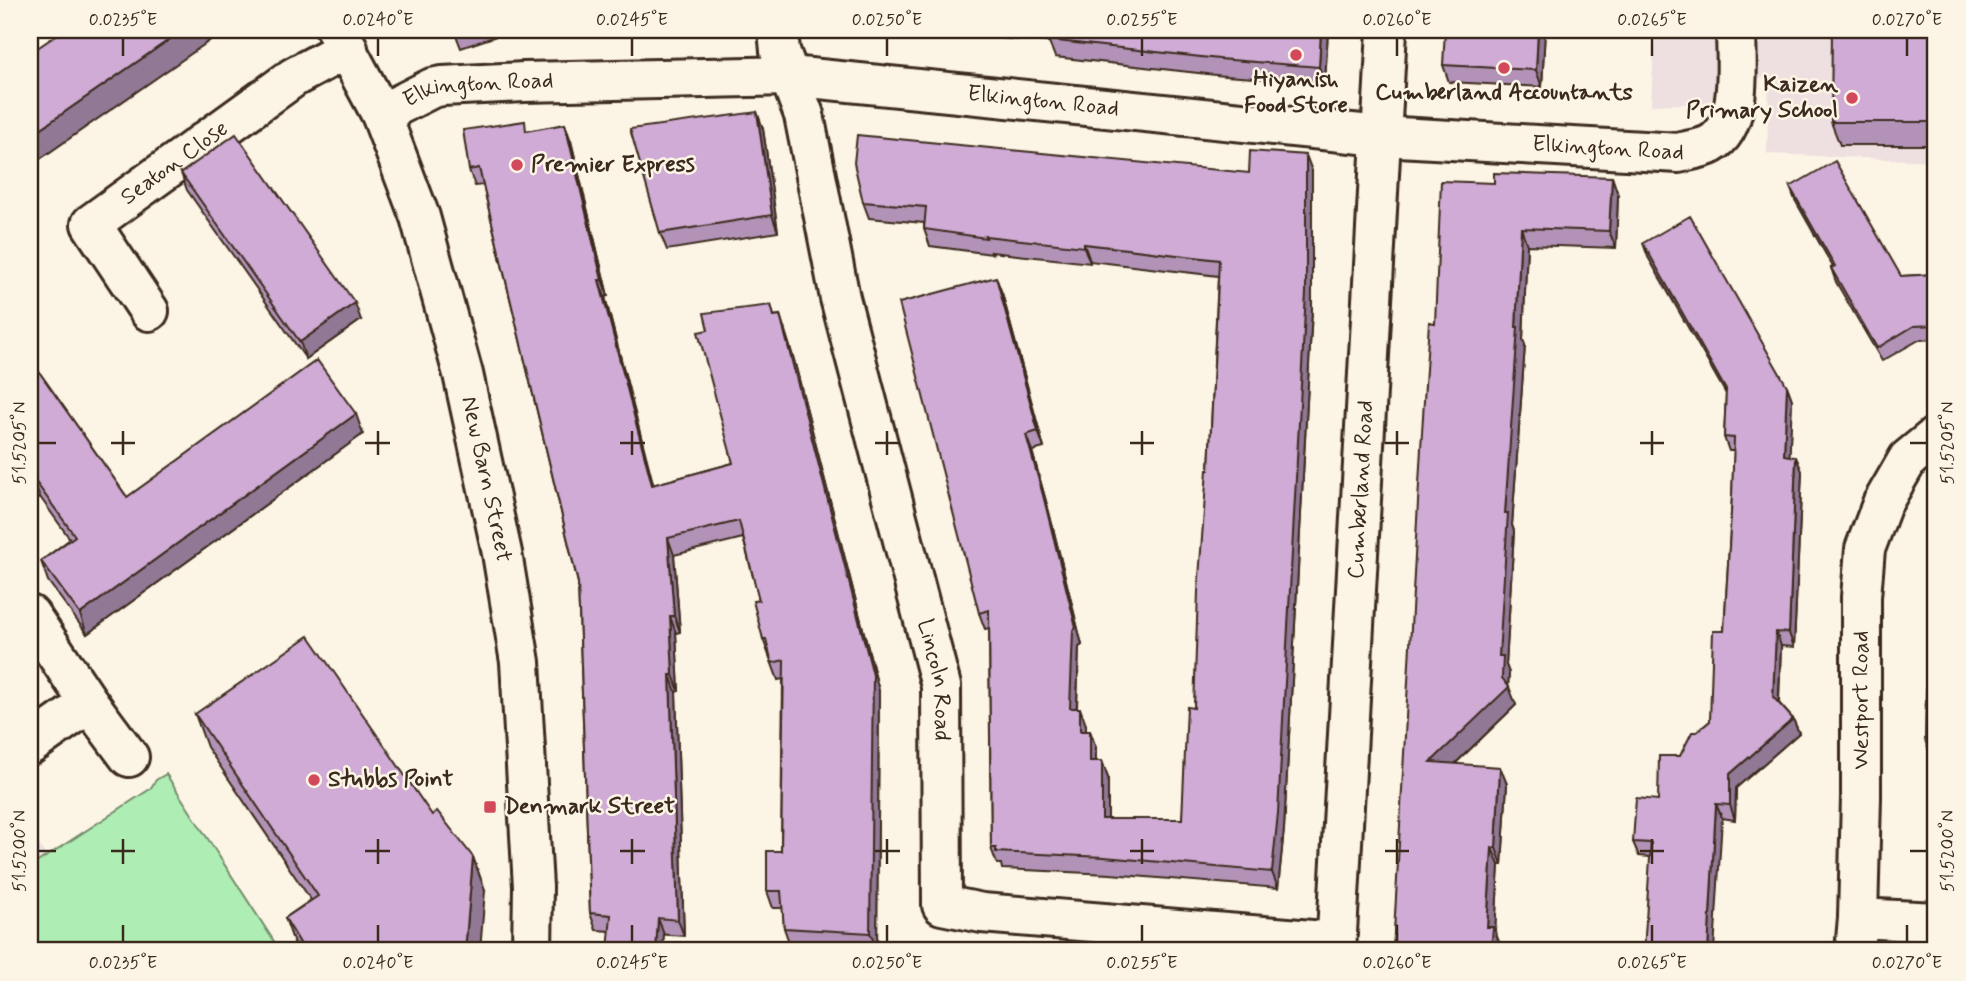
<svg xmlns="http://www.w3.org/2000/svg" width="1966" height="981" viewBox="0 0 1966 981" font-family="Mynerve,sans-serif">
<rect width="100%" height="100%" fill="#fcf5e5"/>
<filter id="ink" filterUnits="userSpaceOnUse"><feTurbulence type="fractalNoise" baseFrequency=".0143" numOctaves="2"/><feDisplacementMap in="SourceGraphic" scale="14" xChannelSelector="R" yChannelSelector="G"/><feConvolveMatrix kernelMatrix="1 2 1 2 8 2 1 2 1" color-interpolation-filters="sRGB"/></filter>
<g filter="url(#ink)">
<g fill="#eedfe0">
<path d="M 1655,30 L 1936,30 L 1936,161 L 1767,154 L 1769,79 L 1721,74 L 1719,92 L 1707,103 L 1651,105 Z"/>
<path d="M 30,830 L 46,856 L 30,867 Z"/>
</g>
<path fill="#aeeeb5" stroke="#748c6a" stroke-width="2" d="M 166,774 L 277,946 L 269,951 L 30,951 L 30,867 L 150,789 L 156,780 Z"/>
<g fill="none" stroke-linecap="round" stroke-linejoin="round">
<defs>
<g id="minor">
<path id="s1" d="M 336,30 L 381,114 L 420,217 L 463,374 L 502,553 L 520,662 L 533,887 L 532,951"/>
<path id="s2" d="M 778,30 L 780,51 L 804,115 L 840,298 L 941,686 L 942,905 L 982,913 L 1336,942"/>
<path id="s3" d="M 381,114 L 432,88 L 442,86 L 524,82 L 790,76 L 1381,136 L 1679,153 C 1688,150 1702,149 1711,144 C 1744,125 1736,62 1736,30"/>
<path id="s4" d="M 149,311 L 91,224 L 294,77 L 348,48"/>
<path d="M 30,615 L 89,703 L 129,757"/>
<path d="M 30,745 L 89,703"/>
<path d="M 1858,918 L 1936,922"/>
<path id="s5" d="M 1336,951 L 1387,30"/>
<path d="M 1855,951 L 1858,918 L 1861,797 L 1861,597 L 1865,549 L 1882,504 L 1908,459 L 1936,436"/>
</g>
</defs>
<use href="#minor" stroke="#3b2a1e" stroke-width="44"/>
<use href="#minor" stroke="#fcf5e5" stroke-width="38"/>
</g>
<g fill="#b293b7" stroke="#3b2a1e" stroke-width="2">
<path d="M 454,30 L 514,30 L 461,48 Z"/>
<path d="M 902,30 L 1328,30 L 1325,83 L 1225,76 L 1055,57 L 1049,42 Z"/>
<path d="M 1545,30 L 1542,87 L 1449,82 L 1443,65 Z"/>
<path d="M 1936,30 L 1936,145 L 1840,145 L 1831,122 Z"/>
<path d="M 757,112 L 763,129 L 778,232 L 667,250 L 660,233 Z"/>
<path d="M 529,130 L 571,141 L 608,296 L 605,297 L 653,485 L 733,463 L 708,330 L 771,305 L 774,316 L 780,315 L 794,360 L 879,691 L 877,949 L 790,945 L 784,928 L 783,908 L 773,908 L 767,891 L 781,851 L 783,679 L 778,680 L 763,639 L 759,600 L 743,538 L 674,555 L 680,632 L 676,633 L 679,691 L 676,692 L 684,936 L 596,930 L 590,913 L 578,583 L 483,185 L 475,186 L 469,170 Z"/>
<path d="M 1312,171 L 1312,309 L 1284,829 L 1278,888 L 1110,874 L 1002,869 L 1001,864 L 997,864 L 991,848 L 989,628 L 985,629 L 979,613 L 1002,293 L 1044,448 L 1032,451 L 1049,512 L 1082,645 L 1079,647 L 1077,708 L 1086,725 L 1086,731 L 1090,731 L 1096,748 L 1096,761 L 1102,761 L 1108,778 L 1108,819 L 1182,819 L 1194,708 L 1209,470 L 1218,276 L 1090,261 L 1090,263 L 991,252 L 992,254 L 930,246 L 924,229 L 924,223 L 869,218 L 863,202 L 1249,173 Z"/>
<path d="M 181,173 L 361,320 L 306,359 L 187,190 Z"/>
<path d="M 1612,177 L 1618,195 L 1616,248 L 1527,245 L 1523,340 L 1525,345 L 1512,525 L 1514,531 L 1506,665 L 1509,673 L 1508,686 L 1516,705 L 1455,764 L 1507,784 L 1502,865 L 1499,865 L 1495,931 L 1500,945 L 1393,951 L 1435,323 L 1494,183 Z"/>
<path d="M 1790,187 L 1901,276 L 1936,274 L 1936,339 L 1919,340 L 1882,361 L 1836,282 L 1831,268 L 1833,267 L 1795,200 Z"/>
<path d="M 1643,243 L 1787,386 L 1792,400 L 1789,456 L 1802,471 L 1794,647 L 1781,646 L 1779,703 L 1793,719 L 1799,733 L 1736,788 L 1735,820 L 1722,818 L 1650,857 L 1639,856 L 1633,842 L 1658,800 L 1680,756 L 1697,732 L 1710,721 L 1724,631 L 1732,496 L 1734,451 L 1729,451 L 1724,437 L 1726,394 L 1648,257 Z"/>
<path d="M 30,359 L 127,497 L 363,434 L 87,634 L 48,581 L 41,561 L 70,539 L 40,497 L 36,499 L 30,490 Z"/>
<path d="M 195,714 L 432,815 L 473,857 L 485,891 L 295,946 L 285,918 L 311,900 L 207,747 Z"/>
</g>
<g fill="#917895" stroke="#3b2a1e" stroke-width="2">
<path d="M 183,30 L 225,30 L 30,166 L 30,136 Z"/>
<path d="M 1321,30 L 1328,30 L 1325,83 L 1319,67 Z"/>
<path d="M 1538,30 L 1545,30 L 1542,87 L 1536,70 Z"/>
<path d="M 757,112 L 763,129 L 778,232 L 772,215 Z"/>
<path d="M 565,124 L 571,141 L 608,296 L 602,280 Z"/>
<path d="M 1306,155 L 1312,171 L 1312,309 L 1284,829 L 1278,888 L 1272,872 Z"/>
<path d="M 1612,177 L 1618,195 L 1616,248 L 1609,231 Z"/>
<path d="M 1521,228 L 1527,245 L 1523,340 L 1525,345 L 1512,525 L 1514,531 L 1506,665 L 1509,673 L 1508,688 L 1509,687 L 1516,705 L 1438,780 L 1431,762 L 1502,678 L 1499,656 L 1505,513 L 1516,327 Z"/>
<path d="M 1084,244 L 1090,261 L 1090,263 L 1084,247 Z"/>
<path d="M 996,277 L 1002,293 L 1044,448 L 1038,431 Z"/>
<path d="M 599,280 L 605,297 L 658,502 L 652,485 Z"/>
<path d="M 355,303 L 361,320 L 306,359 L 300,342 Z"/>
<path d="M 780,315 L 794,360 L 879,691 L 877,949 L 870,933 Z"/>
<path d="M 1787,386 L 1792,400 L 1789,469 L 1784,455 Z"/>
<path d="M 356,414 L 363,434 L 87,634 L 80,614 Z"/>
<path d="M 1026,435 L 1032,451 L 1049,512 L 1082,645 L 1079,647 L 1076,725 L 1070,708 Z"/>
<path d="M 1796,457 L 1802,471 L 1794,647 L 1789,633 Z"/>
<path d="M 32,477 L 40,497 L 36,499 L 30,482 L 30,479 Z"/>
<path d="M 668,538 L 674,555 L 680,632 L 674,616 Z"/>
<path d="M 670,616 L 676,633 L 679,691 L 673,675 Z"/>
<path d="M 1776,632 L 1781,646 L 1778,711 L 1773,697 Z"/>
<path d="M 670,675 L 676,692 L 684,936 L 678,920 Z"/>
<path d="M 1080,708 L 1086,725 L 1086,748 L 1080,731 Z"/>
<path d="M 1793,719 L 1799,733 L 1736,788 L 1735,820 L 1730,805 L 1730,774 Z"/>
<path d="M 1090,731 L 1096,748 L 1096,778 L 1090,761 Z"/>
<path d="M 1102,761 L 1108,778 L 1108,836 L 1102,819 Z"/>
<path d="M 1500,767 L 1507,784 L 1502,865 L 1496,848 Z"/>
<path d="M 1716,804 L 1722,818 L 1714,951 L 1708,951 Z"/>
<path d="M 1492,848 L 1499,865 L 1495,931 L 1500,945 L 1499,951 L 1491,951 L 1487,927 Z"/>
<path d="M 473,857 L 485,891 L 480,951 L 465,951 Z"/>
<path d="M 658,918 L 664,935 L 663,951 L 656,951 Z"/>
</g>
<g fill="#cfabd5" stroke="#3b2a1e" stroke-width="2">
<path d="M 64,30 L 183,30 L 30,136 L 30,53 Z"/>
<path d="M 1049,30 L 1321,30 L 1319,67 L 1219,59 L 1049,40 Z"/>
<path d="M 1445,30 L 1538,30 L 1536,70 L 1443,65 Z"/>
<path d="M 1832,30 L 1936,30 L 1936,122 L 1831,122 Z"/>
<path d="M 757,112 L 772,215 L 660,233 L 630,129 Z"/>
<path d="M 525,121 L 526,131 L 565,124 L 602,280 L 599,280 L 652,485 L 733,463 L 698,332 L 708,330 L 704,313 L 771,305 L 774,316 L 780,315 L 873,675 L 870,933 L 784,928 L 781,891 L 767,891 L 767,851 L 781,851 L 784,660 L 772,663 L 766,639 L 763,639 L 753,601 L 759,600 L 739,521 L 668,538 L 674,616 L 670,616 L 673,675 L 670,675 L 678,920 L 658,918 L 656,951 L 608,951 L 611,915 L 590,913 L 578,583 L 479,168 L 469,170 L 463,130 Z"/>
<path d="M 236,134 L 355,303 L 300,342 L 181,173 Z"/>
<path d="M 857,135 L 1249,173 L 1250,151 L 1306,155 L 1306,292 L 1278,813 L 1272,872 L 1104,857 L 996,852 L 996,848 L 991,848 L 989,610 L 979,613 L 899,303 L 996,277 L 1038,431 L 1026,435 L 1043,495 L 1076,628 L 1073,631 L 1070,708 L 1080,708 L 1080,731 L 1090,731 L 1090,761 L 1102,761 L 1102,819 L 1182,819 L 1187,707 L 1194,708 L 1198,591 L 1207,470 L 1209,470 L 1219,260 L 1084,244 L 1084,247 L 985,236 L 986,238 L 924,229 L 926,207 L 863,202 L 854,163 Z"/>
<path d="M 1835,161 L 1901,276 L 1936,274 L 1936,325 L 1914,326 L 1877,348 L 1831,268 L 1835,266 L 1790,187 Z"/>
<path d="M 1494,173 L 1612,177 L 1609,231 L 1521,228 L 1516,327 L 1518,327 L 1505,513 L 1508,513 L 1499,656 L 1503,656 L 1502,678 L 1509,687 L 1431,762 L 1500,767 L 1496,848 L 1492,848 L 1487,927 L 1493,927 L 1491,951 L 1393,951 L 1421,448 L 1429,322 L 1435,323 L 1441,181 L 1494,183 Z"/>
<path d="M 1690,216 L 1787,386 L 1784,455 L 1796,457 L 1789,633 L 1776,632 L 1773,697 L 1793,719 L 1730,774 L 1730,805 L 1716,804 L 1708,951 L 1644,951 L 1651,843 L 1633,842 L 1636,798 L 1658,800 L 1659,756 L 1680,756 L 1692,732 L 1697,732 L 1710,721 L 1713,631 L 1724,631 L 1732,496 L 1734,438 L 1724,437 L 1726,390 L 1643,243 Z"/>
<path d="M 30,359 L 127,497 L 317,360 L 356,414 L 80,614 L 41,561 L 75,536 L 32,477 L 30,479 Z"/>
<path d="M 1936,543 L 1936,764 L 1932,759 L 1925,740 L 1927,645 L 1935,548 Z"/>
<path d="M 309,636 L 432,815 L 437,811 L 473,857 L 465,951 L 289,951 L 300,943 L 285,918 L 318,896 L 195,714 Z"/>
</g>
</g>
<path fill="none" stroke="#3b2a1e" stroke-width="2.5" d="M 123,38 L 123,56M 378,38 L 378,56M 632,38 L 632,56M 887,38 L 887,56M 1142,38 L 1142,56M 1397,38 L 1397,56M 1652,38 L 1652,56M 1907,38 L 1907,56M 123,431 L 123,455M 378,431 L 378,455M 632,431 L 632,455M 887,431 L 887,455M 1142,431 L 1142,455M 1397,431 L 1397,455M 1652,431 L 1652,455M 38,443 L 56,443M 111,443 L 135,443M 365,443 L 390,443M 620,443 L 645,443M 875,443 L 900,443M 1130,443 L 1154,443M 1385,443 L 1409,443M 1640,443 L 1664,443M 1910,443 L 1927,443M 123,839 L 123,864M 378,839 L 378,864M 632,839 L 632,864M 887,839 L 887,864M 1142,839 L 1142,864M 1397,839 L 1397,864M 1652,839 L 1652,864M 38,851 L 56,851M 111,851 L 135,851M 365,851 L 390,851M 620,851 L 645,851M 875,851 L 900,851M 1130,851 L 1154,851M 1385,851 L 1409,851M 1640,851 L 1664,851M 1910,851 L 1927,851M 123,925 L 123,942M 378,925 L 378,942M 632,925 L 632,942M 887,925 L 887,942M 1142,925 L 1142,942M 1397,925 L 1397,942M 1652,925 L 1652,942M 1907,925 L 1907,942"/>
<g fill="#d1495b" stroke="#fcf5e5" stroke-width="2.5">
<circle cx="1296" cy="55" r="7"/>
<circle cx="1504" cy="68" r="7"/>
<circle cx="1852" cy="98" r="7"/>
<circle cx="517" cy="165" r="7"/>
<circle cx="314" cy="780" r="7"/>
<rect x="483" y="800" width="14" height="14" rx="3.5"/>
</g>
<g text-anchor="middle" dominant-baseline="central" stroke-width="5" stroke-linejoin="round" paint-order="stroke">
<g font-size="23" font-weight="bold" fill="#3b2a1e" stroke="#fcf5e5" text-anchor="start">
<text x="1296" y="80" text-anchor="middle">Hiyanish<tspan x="1296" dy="26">Food Store</tspan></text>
<text x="1838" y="85" text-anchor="end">Kaizen<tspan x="1838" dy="26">Primary School</tspan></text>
<text x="1504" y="93" text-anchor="middle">Cumberland Accountants</text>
<text x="531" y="165">Premier Express</text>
<text x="328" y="780">Stubbs Point</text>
<text x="504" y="807">Denmark Street</text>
</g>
<g font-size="23" fill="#3b2a1e" stroke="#fcf5e5">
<text stroke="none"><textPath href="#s3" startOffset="103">Elkington Road</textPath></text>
<text stroke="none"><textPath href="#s3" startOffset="670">Elkington Road</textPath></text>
<text stroke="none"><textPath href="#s3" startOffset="1237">Elkington Road</textPath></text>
<text stroke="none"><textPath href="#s4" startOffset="208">Seaton Close</textPath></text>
<text stroke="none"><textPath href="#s1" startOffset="476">New Barn Street</textPath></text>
<text stroke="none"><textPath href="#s5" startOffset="462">Cumberland Road</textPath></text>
<text stroke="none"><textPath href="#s2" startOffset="670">Lincoln Road</textPath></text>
<text transform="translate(1862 700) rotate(-90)">Westport Road</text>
</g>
</g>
<rect width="1966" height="981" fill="none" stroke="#fcf5e5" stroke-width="77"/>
<rect x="38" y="38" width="1889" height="904" fill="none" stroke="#3b2a1e" stroke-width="2.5"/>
<g font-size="18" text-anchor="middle" fill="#3b2a1e">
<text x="123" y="25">0.0235°E</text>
<text x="378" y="25">0.0240°E</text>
<text x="632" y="25">0.0245°E</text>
<text x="887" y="25">0.0250°E</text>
<text x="1142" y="25">0.0255°E</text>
<text x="1397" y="25">0.0260°E</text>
<text x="1652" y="25">0.0265°E</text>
<text x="1907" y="25">0.0270°E</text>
<text transform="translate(19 443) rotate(-90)" y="6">51.5205°N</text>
<text transform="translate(1947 443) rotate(-90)" y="6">51.5205°N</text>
<text transform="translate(19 851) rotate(-90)" y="6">51.5200°N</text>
<text transform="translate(1947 851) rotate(-90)" y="6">51.5200°N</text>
<text x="123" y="968">0.0235°E</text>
<text x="378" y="968">0.0240°E</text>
<text x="632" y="968">0.0245°E</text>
<text x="887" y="968">0.0250°E</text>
<text x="1142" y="968">0.0255°E</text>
<text x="1397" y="968">0.0260°E</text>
<text x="1652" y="968">0.0265°E</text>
<text x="1907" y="968">0.0270°E</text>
</g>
</svg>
